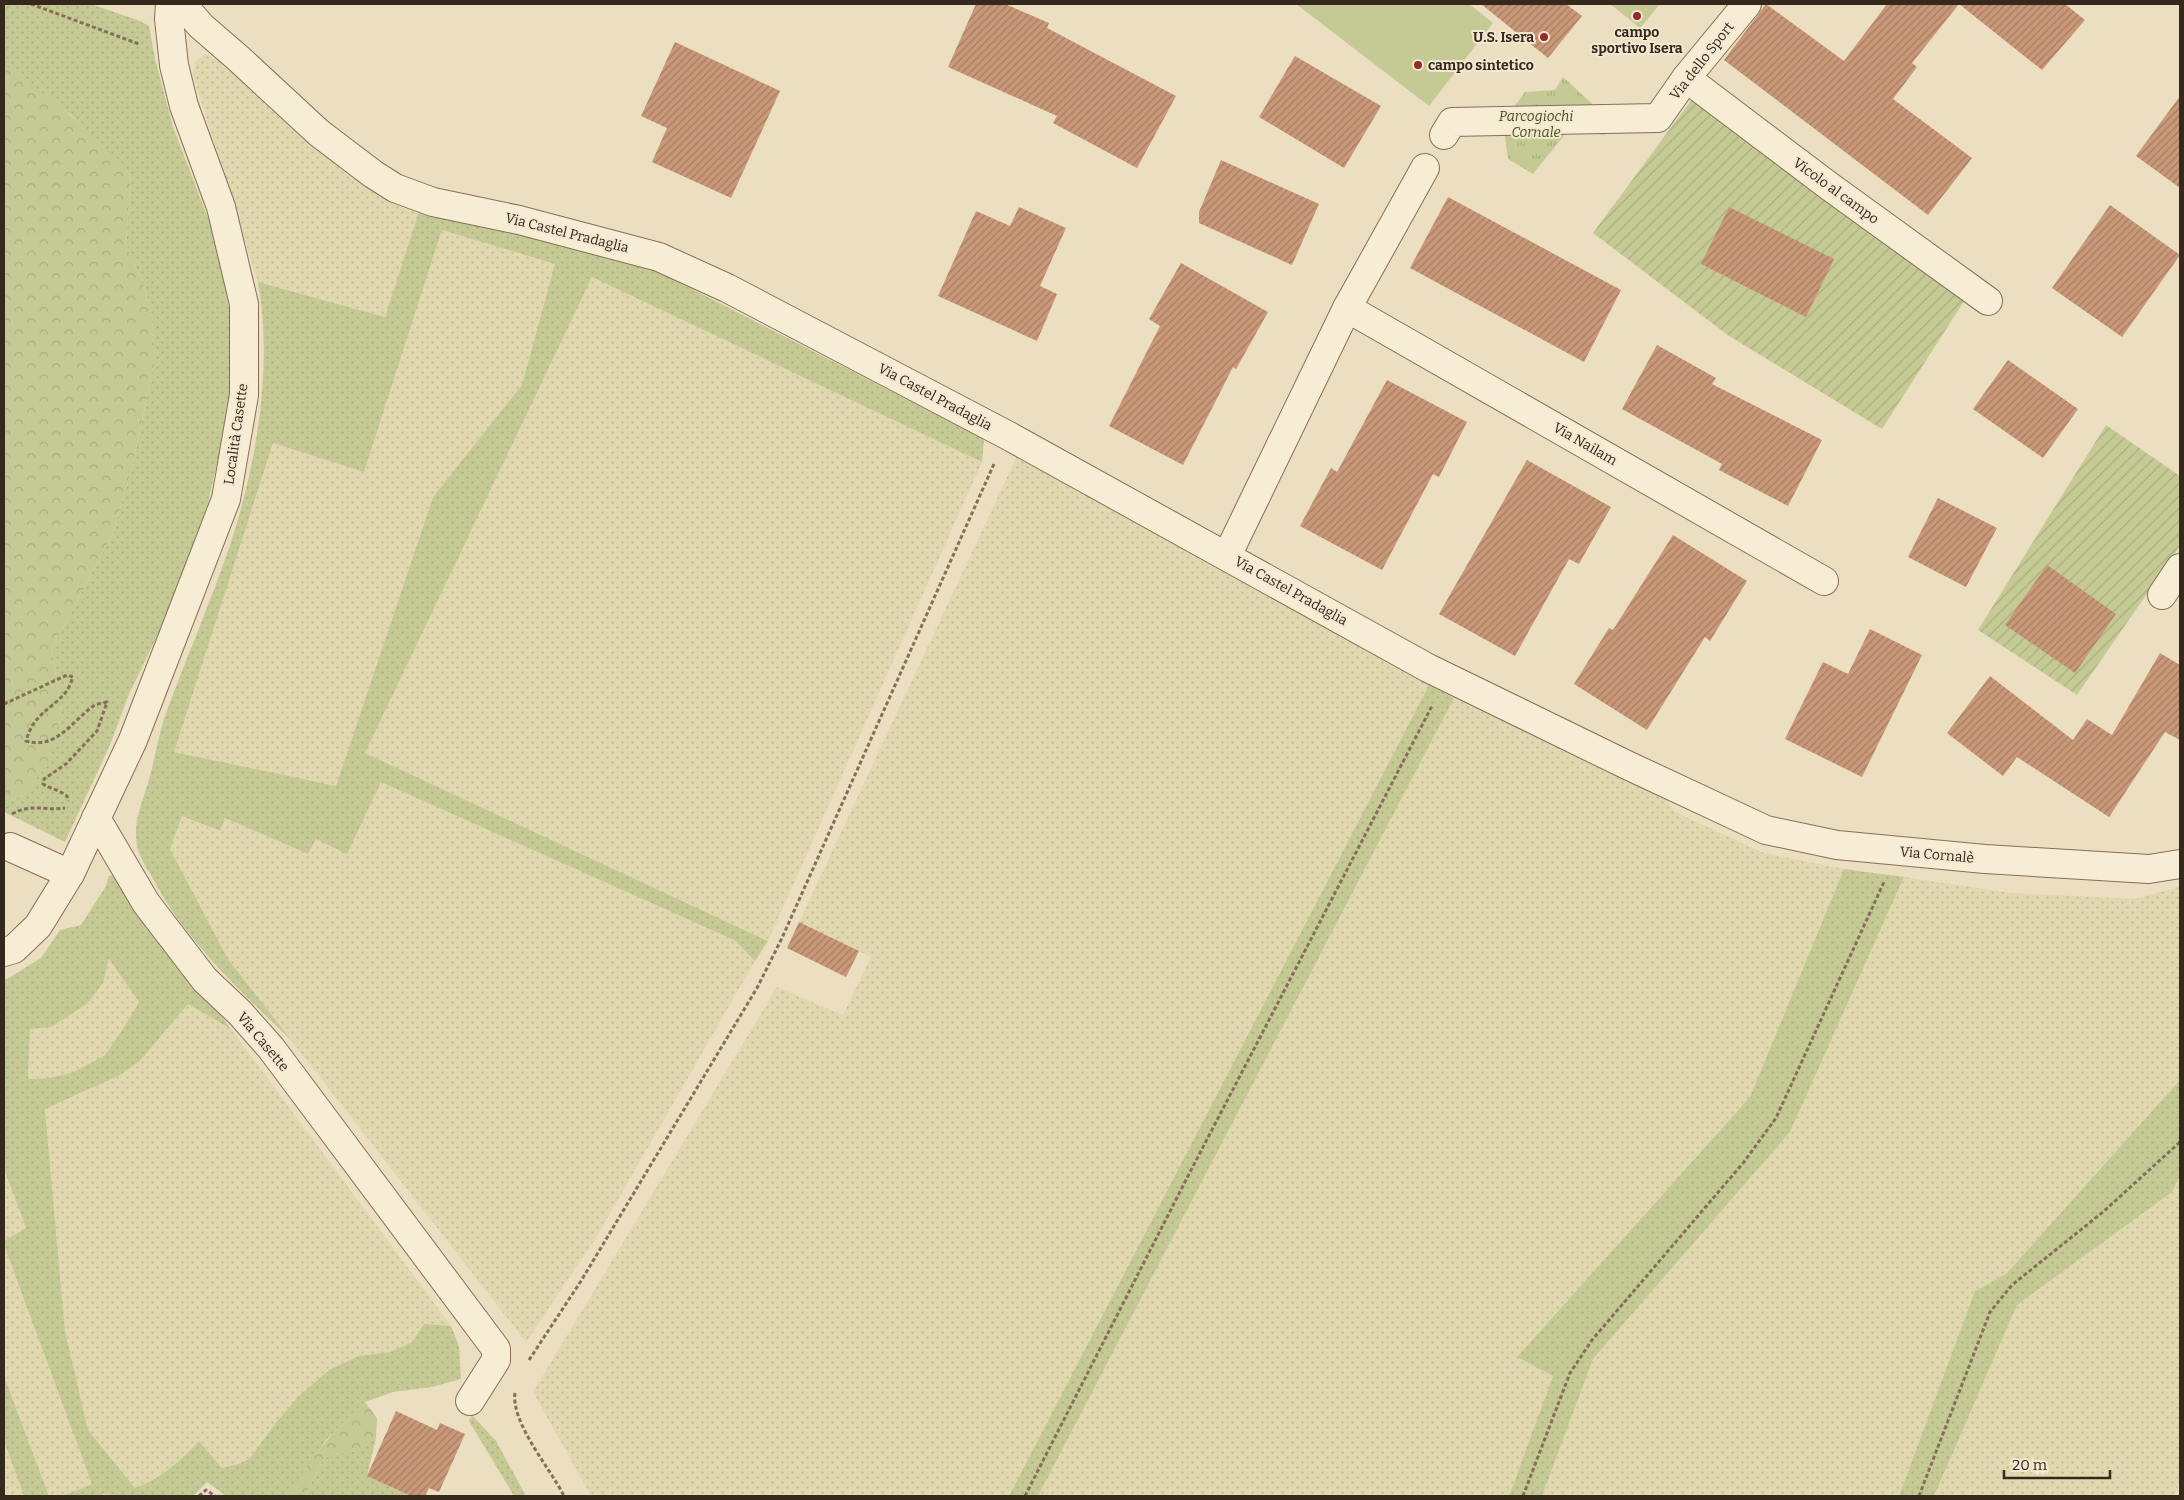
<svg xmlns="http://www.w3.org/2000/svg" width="2184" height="1500" viewBox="0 0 2184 1500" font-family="Bitter,serif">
<defs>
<pattern id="farmland-dots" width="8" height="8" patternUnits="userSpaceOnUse" patternTransform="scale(1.25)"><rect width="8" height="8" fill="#e1d8af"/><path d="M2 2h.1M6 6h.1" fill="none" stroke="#c2b996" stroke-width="1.8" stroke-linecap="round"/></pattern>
<pattern id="grass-dots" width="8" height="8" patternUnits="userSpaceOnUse" patternTransform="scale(1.25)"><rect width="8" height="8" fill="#c5ca95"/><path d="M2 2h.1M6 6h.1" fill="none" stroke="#aaae80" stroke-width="1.8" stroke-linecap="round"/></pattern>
<pattern id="forest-crowns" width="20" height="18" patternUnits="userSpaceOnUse" patternTransform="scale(1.25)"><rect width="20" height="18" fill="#c5ca95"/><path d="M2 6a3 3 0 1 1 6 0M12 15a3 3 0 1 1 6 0" fill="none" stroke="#aaae80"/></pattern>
<pattern id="park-tufts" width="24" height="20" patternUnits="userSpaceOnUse" patternTransform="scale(1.25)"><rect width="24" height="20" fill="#c5ca95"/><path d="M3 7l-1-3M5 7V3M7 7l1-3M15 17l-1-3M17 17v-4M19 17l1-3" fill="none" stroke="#aaae80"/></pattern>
<pattern id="garden-furrows" width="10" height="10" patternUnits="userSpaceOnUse" patternTransform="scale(1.25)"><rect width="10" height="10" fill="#c5ca95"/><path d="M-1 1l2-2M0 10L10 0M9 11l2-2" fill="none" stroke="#aaae80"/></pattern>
<pattern id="building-hatch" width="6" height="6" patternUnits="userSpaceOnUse" patternTransform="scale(1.25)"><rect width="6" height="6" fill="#c99878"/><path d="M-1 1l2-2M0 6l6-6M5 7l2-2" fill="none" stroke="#a47c62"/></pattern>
</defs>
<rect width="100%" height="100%" fill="#ecdec1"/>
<g fill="url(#farmland-dots)">
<path d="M 205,54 L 218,59 L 381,197 L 419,212 L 385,317 L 258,282 L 193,75 L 195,62 Z"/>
<path d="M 442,230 L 556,264 L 522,385 L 433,497 L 336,787 L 173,752 L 273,443 L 364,472 Z"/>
<path d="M 592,276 L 982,462 L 768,941 L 364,754 Z"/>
<path d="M 1018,454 L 1429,685 L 1009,1496 L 591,1496 L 533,1392 L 777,987 L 843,1015 L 871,957 L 799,922 Z"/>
<path d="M 1454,698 L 1665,798 L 1675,812 L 1764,853 L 1844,869 L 1750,1097 L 1517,1357 L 1554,1376 L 1509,1496 L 1038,1496 Z"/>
<path d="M 380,781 L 734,940 L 755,961 L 597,1236 L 526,1342 L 228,959 L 170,849 L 182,816 L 219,831 L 225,818 L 308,854 L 315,839 Z"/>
<path d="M 1904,877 L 2012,893 L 2134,899 L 2180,887 L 2180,1080 L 2006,1274 L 1975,1291 L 1899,1496 L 1542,1496 L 1593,1359 L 1790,1132 Z"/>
<path d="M 109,959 L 139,1002 L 121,1032 L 105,1055 L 74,1072 L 50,1078 L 28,1079 L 30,1029 L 52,1027 L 88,1003 L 103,983 Z"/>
<path d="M 188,1004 L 231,1029 L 451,1326 L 424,1324 L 412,1342 L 390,1352 L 359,1356 L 278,1420 L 250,1458 L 239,1464 L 222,1468 L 199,1441 L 183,1460 L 146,1484 L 135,1488 L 88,1430 L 65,1331 L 45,1108 L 83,1093 L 140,1061 Z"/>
<path d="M 4,1169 L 26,1229 L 4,1241 Z"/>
<path d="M 2180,1176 L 2180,1483 L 2174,1496 L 1934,1496 L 2017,1305 L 2172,1192 Z"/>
<path d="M 4,1245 L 93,1485 L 63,1496 L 49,1496 L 4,1376 Z"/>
<path d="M 4,1441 L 24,1496 L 4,1496 Z"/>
</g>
<g fill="url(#grass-dots)" fill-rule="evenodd">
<path d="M 4,4 L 91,4 L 140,21 L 149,26 L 155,59 L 173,127 L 214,234 L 225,281 L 231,322 L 232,369 L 229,410 L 208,503 L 174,601 L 129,694 L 110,745 L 65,842 L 4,812 L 4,803 L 28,793 L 61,712 L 52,648 L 112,535 L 131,472 L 155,360 L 152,316 L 144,286 L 126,244 L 131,176 L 72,116 L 4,65 Z"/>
<path d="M 419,212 L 603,253 L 657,271 L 984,439 L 982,462 L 592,277 L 365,753 L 768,941 L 755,961 L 734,940 L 381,782 L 347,854 L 316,839 L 308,854 L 225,818 L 220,831 L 182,816 L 170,849 L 228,959 L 292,1041 C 241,991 187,943 153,879 C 149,871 142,862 139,853 C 130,824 143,803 150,776 C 155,757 158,738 164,719 C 185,660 211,602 231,542 C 257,463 273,364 258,282 L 385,317 ZM 442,230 L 555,264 L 522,385 L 433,497 L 336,786 L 174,752 L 273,443 L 364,472 Z"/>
<path d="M 1429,685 L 1454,698 L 1038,1496 L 1009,1496 Z"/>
<path d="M 1844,869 L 1904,877 L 1790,1132 L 1593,1359 L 1542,1496 L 1509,1496 L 1553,1376 L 1517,1357 L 1750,1097 Z"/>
<path d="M 116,875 L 231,1029 L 188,1004 L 140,1061 L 118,1076 L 45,1109 L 65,1331 L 88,1430 L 135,1488 C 160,1479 181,1461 199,1441 L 222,1468 L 239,1464 L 250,1458 L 278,1420 L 299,1396 L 329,1370 L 359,1356 L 390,1352 L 412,1342 L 424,1324 L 451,1326 L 459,1346 L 461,1379 L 432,1387 L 393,1392 L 365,1402 L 326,1440 L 288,1496 L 226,1496 L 207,1482 L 193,1496 L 128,1496 L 103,1494 L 101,1496 L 63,1496 L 92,1484 L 4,1245 L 4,1241 L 26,1228 L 4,1169 L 4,978 L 7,979 L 41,958 L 60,930 L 81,925 L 106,886 L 109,876 ZM 109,959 L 139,1002 L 121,1032 L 105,1055 L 74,1072 L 50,1078 L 28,1079 L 30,1029 L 52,1027 L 88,1003 L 103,983 Z"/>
<path d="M 2180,1080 L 2180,1176 L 2172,1192 L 2017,1305 L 1934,1496 L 1899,1496 L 1975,1291 L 2006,1274 Z"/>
<path d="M 4,1376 L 49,1496 L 24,1496 L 4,1441 Z"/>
<path d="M 472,1415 L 496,1441 L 526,1496 L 514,1496 L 469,1421 Z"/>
<path d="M 376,1438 L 367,1476 L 411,1496 L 305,1496 L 324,1458 L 338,1453 L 357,1451 Z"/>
</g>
<g fill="url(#forest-crowns)">
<path d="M 4,65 C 51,96 94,133 131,176 L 126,244 L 144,286 L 152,316 L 155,360 L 131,472 L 112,535 L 52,648 L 61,712 L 50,757 L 28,793 L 4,803 Z"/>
<path d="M 365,1402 L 377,1418 L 376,1438 L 357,1451 L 338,1453 L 324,1458 L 305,1496 L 288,1496 C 309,1461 333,1429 365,1402 Z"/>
</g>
<path fill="url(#park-tufts)" d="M 1563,77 L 1612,122 L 1604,135 L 1570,128 L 1533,174 L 1508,159 L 1503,122 L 1525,92 L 1555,90 Z"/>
<g fill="url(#garden-furrows)">
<path d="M 1695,95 L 1966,298 L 1882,429 L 1729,336 L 1593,233 Z"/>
<path d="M 2106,425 L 2180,476 L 2180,546 L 2077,695 L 1978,630 Z"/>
</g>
<g fill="#c5ca95">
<path d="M 1296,4 L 1469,4 L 1493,23 L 1429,106 Z"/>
<path d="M 1610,4 L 1660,4 L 1640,28 Z"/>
</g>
<g fill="url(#building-hatch)">
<path d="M 976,4 L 1005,4 L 1049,23 L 1047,28 L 1176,96 L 1137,168 L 1053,123 L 1057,116 L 948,67 Z"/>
<path d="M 1481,4 L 1566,4 L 1582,16 L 1548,58 Z"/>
<path d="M 1766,4 L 1844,61 L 1887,4 L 2065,4 L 2085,20 L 2042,70 L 1959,4 L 1912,63 L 1917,67 L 1893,99 L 1972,158 L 1928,215 L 1724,60 Z"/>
<path d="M 675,42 L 780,91 L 731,198 L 652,162 L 667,128 L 641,116 Z"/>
<path d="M 1295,56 L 1381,106 L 1344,168 L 1259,117 Z"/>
<path d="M 2180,96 L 2180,188 L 2136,156 Z"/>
<path d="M 1221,160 L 1319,204 L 1292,265 L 1199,223 L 1199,212 Z"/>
<path d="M 1448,197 L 1621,290 L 1584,362 L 1410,268 Z"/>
<path d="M 2110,205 L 2180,255 L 2122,337 L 2052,288 Z"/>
<path d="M 1019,207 L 1066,228 L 1040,286 L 1057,294 L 1037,341 L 938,296 L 976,211 L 1010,226 Z"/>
<path d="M 1729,207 L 1834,259 L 1806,317 L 1701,264 Z"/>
<path d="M 1181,263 L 1268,312 L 1236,369 L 1233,367 L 1183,465 L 1109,426 L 1160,326 L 1149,319 Z"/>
<path d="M 1657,345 L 1716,378 L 1712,384 L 1822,440 L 1788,506 L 1719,470 L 1722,464 L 1622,409 Z"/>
<path d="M 2008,360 L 2078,409 L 2043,458 L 1973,409 Z"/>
<path d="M 1387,380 L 1467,422 L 1439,477 L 1433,474 L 1382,570 L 1300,526 L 1331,468 L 1337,472 Z"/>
<path d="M 1527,460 L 1611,507 L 1579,564 L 1569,559 L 1515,656 L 1439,614 Z"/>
<path d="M 1938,498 L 1997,528 L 1966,587 L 1908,557 Z"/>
<path d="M 1673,535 L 1747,581 L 1710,641 L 1705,637 L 1647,730 L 1574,684 L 1609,628 L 1613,630 Z"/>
<path d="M 2047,565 L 2116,614 L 2075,673 L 2005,625 Z"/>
<path d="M 1870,629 L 1922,655 L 1862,777 L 1785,739 L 1823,662 L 1848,674 Z"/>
<path d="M 2160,653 L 2180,665 L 2180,740 L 2165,732 L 2109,817 L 2017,757 L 2003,776 L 1947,733 L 1990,676 L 2073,740 L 2087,719 L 2112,735 Z"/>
<path d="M 799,922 L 859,951 L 846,977 L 787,948 Z"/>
<path d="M 396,1411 L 437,1430 L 440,1423 L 465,1434 L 439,1492 L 429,1488 L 425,1496 L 411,1496 L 367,1476 Z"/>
</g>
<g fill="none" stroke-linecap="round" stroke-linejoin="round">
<defs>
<g id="minor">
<path d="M 182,4 L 201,26 L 238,58 L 319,133 L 373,174 L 395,188 L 433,202 L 519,220 L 659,257 L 727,288 L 1007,435 L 1428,668 L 1627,765 L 1766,830 L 1837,845 L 1985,859 L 2149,869 L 2180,864"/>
<path d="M 1686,78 L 1829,186 L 1988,301"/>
<path d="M 1444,135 L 1452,122 L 1658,118 L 1686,78 L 1747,4"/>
<path d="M 1347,308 L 1824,581"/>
<path d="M 1227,556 L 1347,308 L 1425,168"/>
<path d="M 2162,595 L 2180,568"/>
<path d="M 96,818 L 146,903 L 205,980 L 240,1013 L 271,1048 L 496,1349 L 496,1360 L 470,1401"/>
<path d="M 10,847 L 70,874"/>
<path d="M 4,952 L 14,949 L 38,926 L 70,874 L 133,740 L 226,499 L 244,395 L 244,304 L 221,207 L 184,106 L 174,65 L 169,19 L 170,4"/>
</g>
</defs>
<use href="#minor" stroke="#856f59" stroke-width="30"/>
<g stroke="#856f59" stroke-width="3" stroke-dasharray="4 2.5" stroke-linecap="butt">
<path d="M 31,4 L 139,44"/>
<path d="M 4,704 L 67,675 L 73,677 C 71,682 69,688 66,692 C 50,711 34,713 26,741 C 55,750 72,722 92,707 C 96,704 102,703 107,702 L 97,731 L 66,764 L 44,779 L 43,784 C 51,789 59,790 67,796 L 68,801"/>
<path d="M 12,814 C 32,803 44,811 65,808"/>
<path d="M 529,1360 L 581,1281 L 757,988 L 782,938 L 994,464"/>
<path d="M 515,1393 C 511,1423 550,1468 564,1496"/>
<path d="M 199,1496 L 206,1490 L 215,1496"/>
<path d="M 1025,1496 L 1188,1176 L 1432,706"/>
<path d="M 1523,1496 L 1570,1373 L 1592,1340 L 1744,1162 L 1776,1118 L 1884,882"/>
<path d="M 1919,1496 L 1990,1312 L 2012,1285 L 2103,1212 L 2180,1142"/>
</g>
<use href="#minor" stroke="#f7ecd4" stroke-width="28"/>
</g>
<g fill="#922b2e" stroke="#f4e9d0" stroke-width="2">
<circle cx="1637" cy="16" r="5"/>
<circle cx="1544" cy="37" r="5"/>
<circle cx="1418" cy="65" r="5"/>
</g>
<g text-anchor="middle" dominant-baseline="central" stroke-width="4" stroke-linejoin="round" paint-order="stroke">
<g font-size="14" font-weight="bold" fill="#35281d" stroke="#f4e9d0">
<text x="1637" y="32">campo<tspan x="1637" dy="16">sportivo Isera</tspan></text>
<text x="1534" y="37" text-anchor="end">U.S. Isera</text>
<text x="1428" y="65" text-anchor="start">campo sintetico</text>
</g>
<g font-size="14" fill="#35281d" stroke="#f4e9d0">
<text transform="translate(1702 61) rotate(-52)">Via dello Sport</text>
<text transform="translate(1836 191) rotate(36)">Vicolo al campo</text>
<text transform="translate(567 233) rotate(14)">Via Castel Pradaglia</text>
<text transform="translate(935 397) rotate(28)">Via Castel Pradaglia</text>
<text transform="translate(236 434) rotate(-82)">Località Casette</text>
<text transform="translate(1585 444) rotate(30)">Via Nailam</text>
<text transform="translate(1291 591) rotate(29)">Via Castel Pradaglia</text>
<text transform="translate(1937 855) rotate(5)">Via Cornalè</text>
<text transform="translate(263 1042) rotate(50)">Via Casette</text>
</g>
<g font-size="14" font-style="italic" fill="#465124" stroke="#f4e9d0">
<text x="1536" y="116">Parcogiochi<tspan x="1536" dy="16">Cornale</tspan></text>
</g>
</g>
<rect width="2184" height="1500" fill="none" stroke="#35281d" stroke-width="10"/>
<path d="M2004 1470v8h106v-8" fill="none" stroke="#35281d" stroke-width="2.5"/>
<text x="2012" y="1470" font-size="15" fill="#35281d" stroke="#f4e9d0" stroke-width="4" paint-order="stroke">20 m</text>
</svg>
